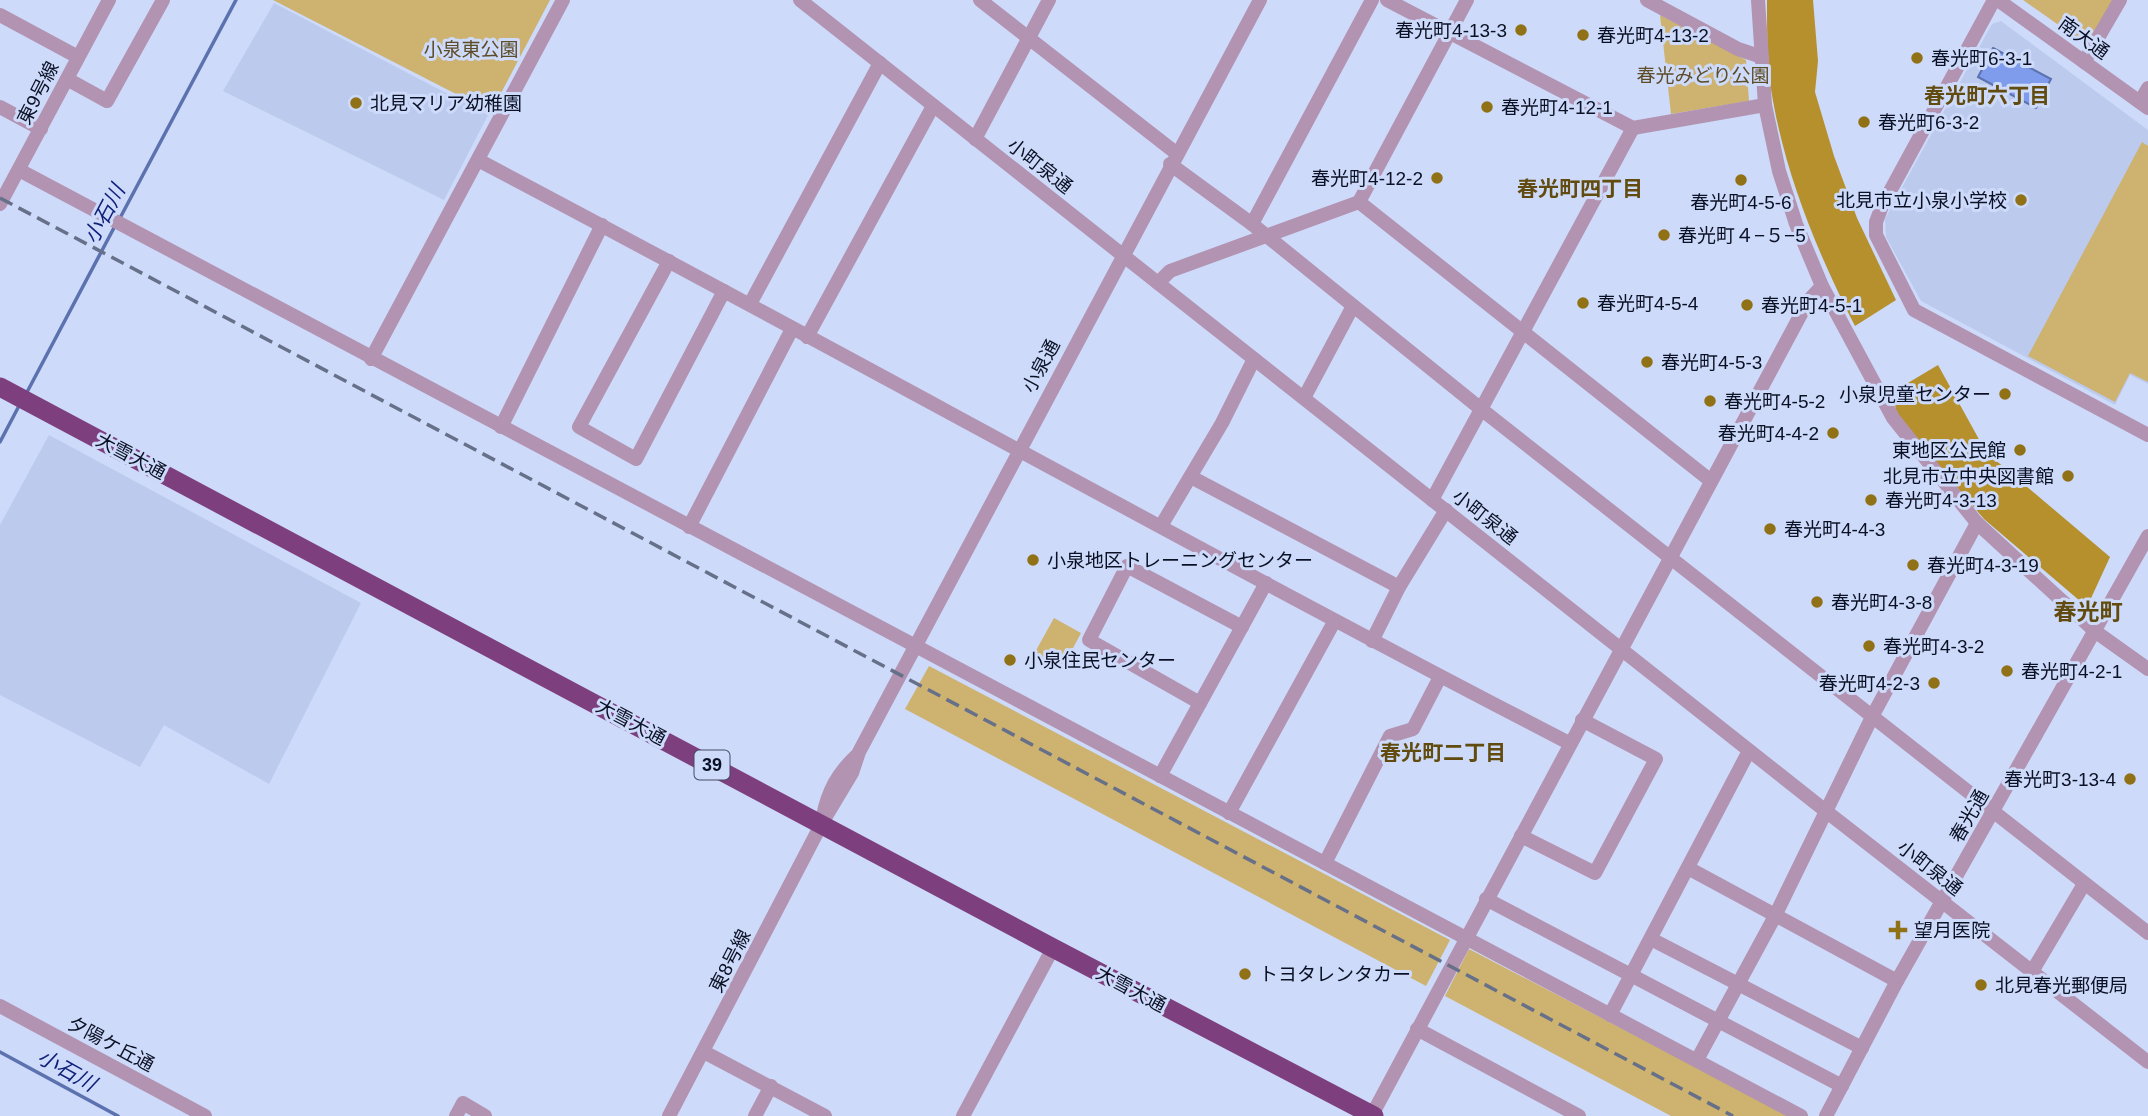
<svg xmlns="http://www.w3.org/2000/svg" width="2148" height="1116" viewBox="0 0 2148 1116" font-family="Arial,'Noto Sans JP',sans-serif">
<rect width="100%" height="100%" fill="#cddafa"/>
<g fill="#bccaee">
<path d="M 274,3 L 488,115 L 444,200 L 223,91 Z"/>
<path d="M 2001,21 L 2148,130 L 2148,384 L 2130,375 L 2115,405 L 1921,301 L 1886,237 L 1885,219 L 1905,182 L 1992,24 Z"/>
<path d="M 49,435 L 361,603 L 269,784 L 164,725 L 140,767 L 0,695 L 0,525 Z"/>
</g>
<g fill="#ceb270">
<path d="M 273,0 L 550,0 L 491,112 Z"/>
<path d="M 2023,0 L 2113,0 L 2087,45 Z"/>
<path d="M 1660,15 L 1746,60 L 1749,101 L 1671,114 Z"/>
<path d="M 2142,142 L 2148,146 L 2148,382 L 2130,373 L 2115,402 L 2028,356 Z"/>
<path d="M 1054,618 L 1081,633 L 1062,669 L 1034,654 Z"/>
<path d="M 929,666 L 1450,940 L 1426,986 L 905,709 Z"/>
<path d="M 1469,949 L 1790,1116 L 1671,1116 L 1445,996 Z"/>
</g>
<g fill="#b5902d">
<path d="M 1767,0 L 1813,0 L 1818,61 L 1815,92 L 1834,156 L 1857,218 L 1896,300 L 1855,326 C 1819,256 1787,179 1773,101 C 1767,69 1767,33 1767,0 Z"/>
<path d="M 1938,365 L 1986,452 L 2110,557 L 2087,607 L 1984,519 L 1899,419 L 1891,393 Z"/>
</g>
<path fill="#7e9ceb" stroke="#5c72af" stroke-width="2" d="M 1993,48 L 2051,79 L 2036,108 L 1978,77 Z"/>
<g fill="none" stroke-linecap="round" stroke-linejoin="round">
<g stroke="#5c72af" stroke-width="3.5">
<path d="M 120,218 L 236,0"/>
<path d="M 26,394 L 116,224"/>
<path d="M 0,442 L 20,404"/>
<path d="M 0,1052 L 118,1116"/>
</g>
<g stroke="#b293b1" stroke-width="14">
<path d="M 800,0 L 1827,812 L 2148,1062"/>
<path d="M 980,0 L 1176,153"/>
<path d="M 1372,0 L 1252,224 L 1481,409 L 2148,933"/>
<path d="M 1387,0 L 1633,128 L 1765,105"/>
<path d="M 1647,0 L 1738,49 L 1762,57"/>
<path d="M 1758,0 L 1765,105 L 1779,171 L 1796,224 L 1822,286 L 1893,418 L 1977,523 L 2096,632 L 2148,669"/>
<path d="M 1994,0 L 1882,206 L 1876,222 L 1876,235 L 1914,310 L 2148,435"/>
<path d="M 1998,0 L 2148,108"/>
<path d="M 0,15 L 78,57"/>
<path d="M 2084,62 L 2120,0"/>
<path d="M 67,79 L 107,101 L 163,0"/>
<path d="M 2140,102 L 2148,88"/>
<path d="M 0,107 L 41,129"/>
<path d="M 975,139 L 1049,0"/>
<path d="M 478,160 C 843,352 1203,554 1569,743"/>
<path d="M 1170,164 L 1252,224"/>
<path d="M 19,170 L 1801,1116"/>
<path d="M 1359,202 L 1711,481"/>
<path d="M 0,204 L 109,0"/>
<path d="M 669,261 L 579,427 L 636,459 L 724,291"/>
<path d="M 1158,283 L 1170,271 L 1359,202 L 1467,0"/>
<path d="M 750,304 L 880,63"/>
<path d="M 807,337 L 933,106"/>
<path d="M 371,359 L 563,0"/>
<path d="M 1304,398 L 1353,306"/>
<path d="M 501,427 L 602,225"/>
<path d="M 1191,477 L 1399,587"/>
<path d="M 1432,500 L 1633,128"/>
<path d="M 1161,526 L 1222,423 L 1254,359"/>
<path d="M 689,527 L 792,329"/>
<path d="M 1372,641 L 1399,587 L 1446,510"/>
<path d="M 1200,703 L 1089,640 L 1127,566 L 1242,627"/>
<path d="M 1160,776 L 1266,583"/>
<path d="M 1229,813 L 1334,622"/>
<path d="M 823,816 C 828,791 838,773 856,756"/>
<path d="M 1521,836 L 1595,873 L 1656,759 L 1582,720"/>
<path d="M 1325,863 L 1390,736 L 1413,729 L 1440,677"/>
<path d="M 1688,868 L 1897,981"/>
<path d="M 1486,899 L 1842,1086"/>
<path d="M 1651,939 L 1862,1048"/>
<path d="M 2033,970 L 2084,884"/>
<path d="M 0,1006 L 205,1116"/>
<path d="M 1610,1015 L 1749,751"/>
<path d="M 1417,1029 L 1579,1116"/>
<path d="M 704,1052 L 825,1116"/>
<path d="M 1697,1060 L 1775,916 L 1873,715 L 1977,523"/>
<path d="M 1372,1115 L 1808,301 L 1822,286"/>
<path d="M 456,1116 L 463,1103 L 485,1116"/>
<path d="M 669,1116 L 822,823 L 852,773 L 859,752 L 1260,0"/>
<path d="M 755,1116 L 771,1086"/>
<path d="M 963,1116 L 1053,948"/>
<path d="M 1826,1116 L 1897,981 L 2148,536"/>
</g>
<path stroke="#7e3f7e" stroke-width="19" d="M 0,387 L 1053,948 L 1374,1116"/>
<path stroke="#677089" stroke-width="3.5" stroke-dasharray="14 7" stroke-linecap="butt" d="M 0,198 L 1733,1116"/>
</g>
<g fill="#917116" stroke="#cddafa" stroke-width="2.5">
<circle cx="1521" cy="30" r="7"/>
<circle cx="1583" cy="35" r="7"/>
<circle cx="1917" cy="58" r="7"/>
<circle cx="356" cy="103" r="7"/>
<circle cx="1487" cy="107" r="7"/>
<circle cx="1864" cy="122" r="7"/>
<circle cx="1437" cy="178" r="7"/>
<circle cx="1741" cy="180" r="7"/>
<circle cx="2021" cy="200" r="7"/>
<circle cx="1664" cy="235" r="7"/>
<circle cx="1583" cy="303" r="7"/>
<circle cx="1747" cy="305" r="7"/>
<circle cx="1647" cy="362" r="7"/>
<circle cx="2005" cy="394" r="7"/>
<circle cx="1710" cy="401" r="7"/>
<circle cx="1833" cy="433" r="7"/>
<circle cx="2020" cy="450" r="7"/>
<circle cx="2068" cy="476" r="7"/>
<circle cx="1871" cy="500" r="7"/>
<circle cx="1770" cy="529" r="7"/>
<circle cx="1033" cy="560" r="7"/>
<circle cx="1913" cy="565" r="7"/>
<circle cx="1817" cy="602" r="7"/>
<circle cx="1869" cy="646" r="7"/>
<circle cx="1010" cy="660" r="7"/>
<circle cx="2007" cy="671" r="7"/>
<circle cx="1934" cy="683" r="7"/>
<circle cx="2130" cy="779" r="7"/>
<path d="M1894.5 919.5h7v7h7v7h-7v7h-7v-7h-7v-7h7z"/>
<circle cx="1245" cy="974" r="7"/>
<circle cx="1981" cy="985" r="7"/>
</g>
<g text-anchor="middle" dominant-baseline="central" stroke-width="6" stroke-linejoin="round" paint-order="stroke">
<rect fill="#cddafa" stroke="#454d64" stroke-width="2" x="694.5" y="750.5" width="35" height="29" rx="5"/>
<g font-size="18" font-weight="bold" fill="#0b1124">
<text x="712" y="765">39</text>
</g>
<g font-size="19" fill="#0b1124" stroke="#cddafa" text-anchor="start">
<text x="1507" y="30" text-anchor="end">春光町4-13-3</text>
<text x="1597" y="35">春光町4-13-2</text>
<text x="1931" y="58">春光町6-3-1</text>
<text x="370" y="103">北見マリア幼稚園</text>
<text x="1501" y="107">春光町4-12-1</text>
<text x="1878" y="122">春光町6-3-2</text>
<text x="1423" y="178" text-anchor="end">春光町4-12-2</text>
<text x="2007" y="200" text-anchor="end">北見市立小泉小学校</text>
<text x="1741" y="202" text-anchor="middle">春光町4-5-6</text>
<text x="1678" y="235">春光町４−５−5</text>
<text x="1597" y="303">春光町4-5-4</text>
<text x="1761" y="305">春光町4-5-1</text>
<text x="1661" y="362">春光町4-5-3</text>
<text x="1991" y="394" text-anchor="end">小泉児童センター</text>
<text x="1724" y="401">春光町4-5-2</text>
<text x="1819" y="433" text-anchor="end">春光町4-4-2</text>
<text x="2006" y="450" text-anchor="end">東地区公民館</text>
<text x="2054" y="476" text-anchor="end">北見市立中央図書館</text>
<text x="1885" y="500">春光町4-3-13</text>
<text x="1784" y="529">春光町4-4-3</text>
<text x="1047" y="560">小泉地区トレーニングセンター</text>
<text x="1927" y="565">春光町4-3-19</text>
<text x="1831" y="602">春光町4-3-8</text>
<text x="1883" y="646">春光町4-3-2</text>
<text x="1024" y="660">小泉住民センター</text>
<text x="2021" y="671">春光町4-2-1</text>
<text x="1920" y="683" text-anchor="end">春光町4-2-3</text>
<text x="2116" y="779" text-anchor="end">春光町3-13-4</text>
<text x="1914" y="930">望月医院</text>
<text x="1259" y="974">トヨタレンタカー</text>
<text x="1995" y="985">北見春光郵便局</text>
</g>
<g font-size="19" fill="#0b1124" stroke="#cddafa">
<text transform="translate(2084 38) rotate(36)">南大通</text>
<text transform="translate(38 93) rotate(-63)">東9号線</text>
<text transform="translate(1040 166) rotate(38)">小町泉通</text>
<text transform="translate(1041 366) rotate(-62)">小泉通</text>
<text transform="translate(131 456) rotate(28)">大雪大通</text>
<text transform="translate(1485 517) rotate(38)">小町泉通</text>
<text transform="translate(631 722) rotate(28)">大雪大通</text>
<text transform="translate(1969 816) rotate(-60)">春光通</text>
<text transform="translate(1930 868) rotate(38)">小町泉通</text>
<text transform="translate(730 961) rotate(-63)">東8号線</text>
<text transform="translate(1131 989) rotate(28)">大雪大通</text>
<text transform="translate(111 1044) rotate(28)">夕陽ケ丘通</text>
</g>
<g font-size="19" fill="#5d4c25" stroke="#cddafa">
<text x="471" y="49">小泉東公園</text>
<text x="1703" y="75">春光みどり公園</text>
</g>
<g font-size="21" font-weight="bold" fill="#614b0e" stroke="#cddafa">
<text x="1987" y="95">春光町六丁目</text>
<text x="1580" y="188">春光町四丁目</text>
<text x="1443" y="752">春光町二丁目</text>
</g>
<g font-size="21" font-style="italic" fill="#10217a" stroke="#cddafa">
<text transform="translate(104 214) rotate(-62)">小石川</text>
<text transform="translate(67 1070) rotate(29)">小石川</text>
</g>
<g font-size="23" font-weight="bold" fill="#614b0e" stroke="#cddafa">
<text x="2088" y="612">春光町</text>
</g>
</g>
</svg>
